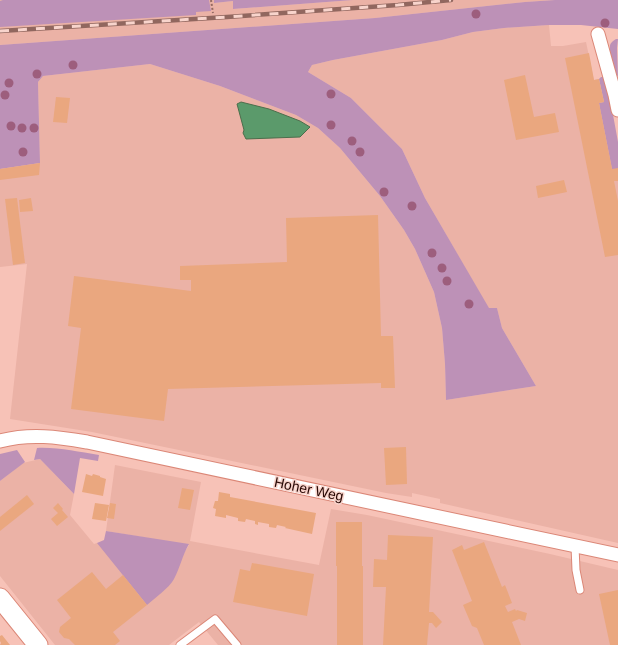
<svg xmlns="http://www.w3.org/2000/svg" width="618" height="645" viewBox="0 0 618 645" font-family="Helvetica,sans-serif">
<rect width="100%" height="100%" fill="#f7c2b7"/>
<g fill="#ebb2a6">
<path d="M 0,0 L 214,0 L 214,3 L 233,1 L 234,9 L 353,0 L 555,0 L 525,2 L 375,18 L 0,45 Z"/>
<path d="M 549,25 L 551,46 L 563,46 L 586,42 L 594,80 L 599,79 L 604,102 L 599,103 L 618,168 L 618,543 L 440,503 L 440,499 L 412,493 L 412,497 L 386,493 L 92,432 L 10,419 L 27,264 L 0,267 L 0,169 L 40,163 L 38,82 L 43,76 L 150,64 L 220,86 L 296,115 L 318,128 L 340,148 L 380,196 L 404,230 L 415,249 L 434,292 L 442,328 L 445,364 L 446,400 L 536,386 L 502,328 L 497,308 L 489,309 L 425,198 L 402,149 L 351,98 L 308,72 L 312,65 L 333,60 L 442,40 L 473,32 L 504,28 Z"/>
<path d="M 40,459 L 74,494 L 70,515 L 94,544 L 97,543 L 184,553 L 189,545 L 106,531 L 115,465 L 201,482 L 190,541 L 319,565 L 331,509 L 367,515 L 550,554 L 618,570 L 618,645 L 218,645 L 199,622 L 169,645 L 55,645 L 0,576 L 0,481 L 23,463 Z"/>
</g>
<g fill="#bd91b7">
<path d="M 3,0 L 209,0 L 211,11 L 196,12 L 196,15 L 0,27 L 0,1 Z"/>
<path d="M 214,0 L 353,0 L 233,9 L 233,1 L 214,3 Z"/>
<path d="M 555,0 L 618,0 L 618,29 L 581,25 L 549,25 L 504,28 L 473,32 L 442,40 L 333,60 L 312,65 L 308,72 L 351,98 L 402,149 L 425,198 L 489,308 L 497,308 L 502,328 L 536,386 L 446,400 L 445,364 L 442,328 L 434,292 L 415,249 L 404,230 L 380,196 L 340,148 L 318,128 L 296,115 L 220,86 L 150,64 L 43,76 L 38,82 L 40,163 L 0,169 L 0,45 L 375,18 L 525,2 Z"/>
<path d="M 616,39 L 618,39 L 617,48 L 618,77 C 614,70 609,54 610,46 C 610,43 613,41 616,39 Z"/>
<path d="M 601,77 L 603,77 L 605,80 L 609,93 L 618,142 L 618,170 L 612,169 L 599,103 L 604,102 L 599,79 Z"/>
<path d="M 37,448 C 58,447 78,452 99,455 L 98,461 L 80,458 L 74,494 L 40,459 L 34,460 Z"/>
<path d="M 17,450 L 25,462 L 0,481 L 0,454 Z"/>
<path d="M 106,531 L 189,544 C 182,556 180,568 174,579 C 169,588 155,598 147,605 L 97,543 L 104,540 Z"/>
</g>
<path fill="#5b9a6b" stroke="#4c6e4c" d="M 241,102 L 269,109 L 300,121 L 310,127 L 300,137 L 246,139 L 243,133 L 244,130 L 237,104 Z"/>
<g fill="#eaa77f">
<path d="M 589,53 L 594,80 L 599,79 L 604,102 L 599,103 L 612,169 L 618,168 L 618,181 L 614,181 L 618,201 L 618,255 L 605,257 L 565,58 Z"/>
<path d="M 525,75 L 534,117 L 555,113 L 559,132 L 516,140 L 504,80 Z"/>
<path d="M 56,97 L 70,98 L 67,123 L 53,122 Z"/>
<path d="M 40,163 L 39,175 L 0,180 L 0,169 Z"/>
<path d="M 564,180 L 567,192 L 538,198 L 536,186 Z"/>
<path d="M 17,198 L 25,263 L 13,265 L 5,199 Z"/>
<path d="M 31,198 L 33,211 L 20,212 L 19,200 Z"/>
<path d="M 378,215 L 381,336 L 393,336 L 395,388 L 381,388 L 381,383 L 168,389 L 164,421 L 71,409 L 81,328 L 68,326 L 74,276 L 191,291 L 191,280 L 180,280 L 180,266 L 287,262 L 286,218 Z"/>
<path d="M 406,447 L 407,484 L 386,485 L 384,448 Z"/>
<path d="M 86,474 L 92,476 L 93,474 L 100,476 L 100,477 L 106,479 L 103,496 L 82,492 Z"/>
<path d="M 182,488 L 194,490 L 190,510 L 178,508 Z"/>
<path d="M 219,492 L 230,494 L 230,497 L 316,513 L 312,534 L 285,528 L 286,527 L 277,525 L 276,528 L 269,527 L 269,524 L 258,522 L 258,525 L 255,524 L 255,521 L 246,519 L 245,522 L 238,521 L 238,518 L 226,515 L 226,518 L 215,516 L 216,509 L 213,508 L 215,501 L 218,501 Z"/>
<path d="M 27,495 L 34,504 L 0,531 L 0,517 Z"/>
<path d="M 58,503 L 63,509 L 62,510 L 68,517 L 57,526 L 51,519 L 58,513 L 53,508 Z"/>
<path d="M 95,503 L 109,505 L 106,521 L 92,519 Z"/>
<path d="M 110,503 L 116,504 L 114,519 L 107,518 Z"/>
<path d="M 336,522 L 362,522 L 362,566 L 363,566 L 363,645 L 337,645 L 337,566 L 336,566 Z"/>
<path d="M 388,535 L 433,537 L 429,612 L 433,612 L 442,622 L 436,628 L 432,623 L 429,623 L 427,645 L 383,645 L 386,587 L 373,587 L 374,559 L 387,560 Z"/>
<path d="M 484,542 L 502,587 L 505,585 L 512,603 L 505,606 L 508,612 L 515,609 L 516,611 L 517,610 L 527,613 L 525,621 L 519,619 L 512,622 L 521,645 L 484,645 L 477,628 L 472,626 L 463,605 L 472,601 L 452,550 L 462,545 L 464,550 Z"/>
<path d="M 252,563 L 314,574 L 307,616 L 233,602 L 240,569 L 250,571 Z"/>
<path d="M 92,572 L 106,589 L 123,575 L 147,605 L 113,632 L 120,641 L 115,645 L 75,645 L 69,639 L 64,638 L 59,632 L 60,627 L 71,618 L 57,600 Z"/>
<path d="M 618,590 L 618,645 L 610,645 L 599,594 Z"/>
<path d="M 2,635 L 10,645 L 0,645 L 1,643 L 0,641 L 0,636 Z"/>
</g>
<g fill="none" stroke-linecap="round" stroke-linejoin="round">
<defs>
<g id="service">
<path d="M 575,546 L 576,570 L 580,590"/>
<path d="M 180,645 L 215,619 L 237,645"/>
</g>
<g id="minor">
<path d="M 598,34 L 615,95 L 618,110"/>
<path d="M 0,441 C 30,433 58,437 87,442 L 618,555"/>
</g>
<path id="secondary" d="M 0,598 L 38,645"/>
</defs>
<use href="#service" stroke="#db8777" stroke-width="9"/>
<use href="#minor" stroke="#db8777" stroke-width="15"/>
<use href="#secondary" stroke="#db8777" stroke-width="21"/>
<path stroke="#956a63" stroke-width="2" stroke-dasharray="2 2" stroke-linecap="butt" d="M 211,0 L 213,13"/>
<use href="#service" stroke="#fff" stroke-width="7"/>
<use href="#minor" stroke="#fff" stroke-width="13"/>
<use href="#secondary" stroke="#fff" stroke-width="19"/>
<defs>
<path id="rail" d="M 0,31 L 227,17 L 398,5 L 451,0"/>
</defs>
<use href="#rail" stroke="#91675f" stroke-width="4.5"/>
<use href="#rail" stroke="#f8d4cc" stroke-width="3" stroke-dasharray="9" stroke-linecap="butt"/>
</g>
<g fill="#9d5e7d">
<circle cx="476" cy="14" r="4.5"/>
<circle cx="605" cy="23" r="4.5"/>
<circle cx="73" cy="65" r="4.5"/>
<circle cx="37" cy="74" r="4.5"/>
<circle cx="9" cy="83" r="4.5"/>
<circle cx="331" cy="94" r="4.5"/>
<circle cx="5" cy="95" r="4.5"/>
<circle cx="331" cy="125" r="4.5"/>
<circle cx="11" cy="126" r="4.5"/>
<circle cx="22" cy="128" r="4.5"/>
<circle cx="34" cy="128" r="4.5"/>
<circle cx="352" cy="141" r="4.5"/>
<circle cx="23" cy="152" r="4.5"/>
<circle cx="360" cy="152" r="4.5"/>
<circle cx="384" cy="192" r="4.5"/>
<circle cx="412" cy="206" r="4.5"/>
<circle cx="432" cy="253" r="4.5"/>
<circle cx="442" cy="268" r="4.5"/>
<circle cx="447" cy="281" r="4.5"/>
<circle cx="469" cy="304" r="4.5"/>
</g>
<g text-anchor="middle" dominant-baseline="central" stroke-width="3" stroke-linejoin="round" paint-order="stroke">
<g font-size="14" fill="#280905" stroke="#f8d4cc">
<text transform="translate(309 489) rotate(12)">Hoher Weg</text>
</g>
</g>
</svg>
